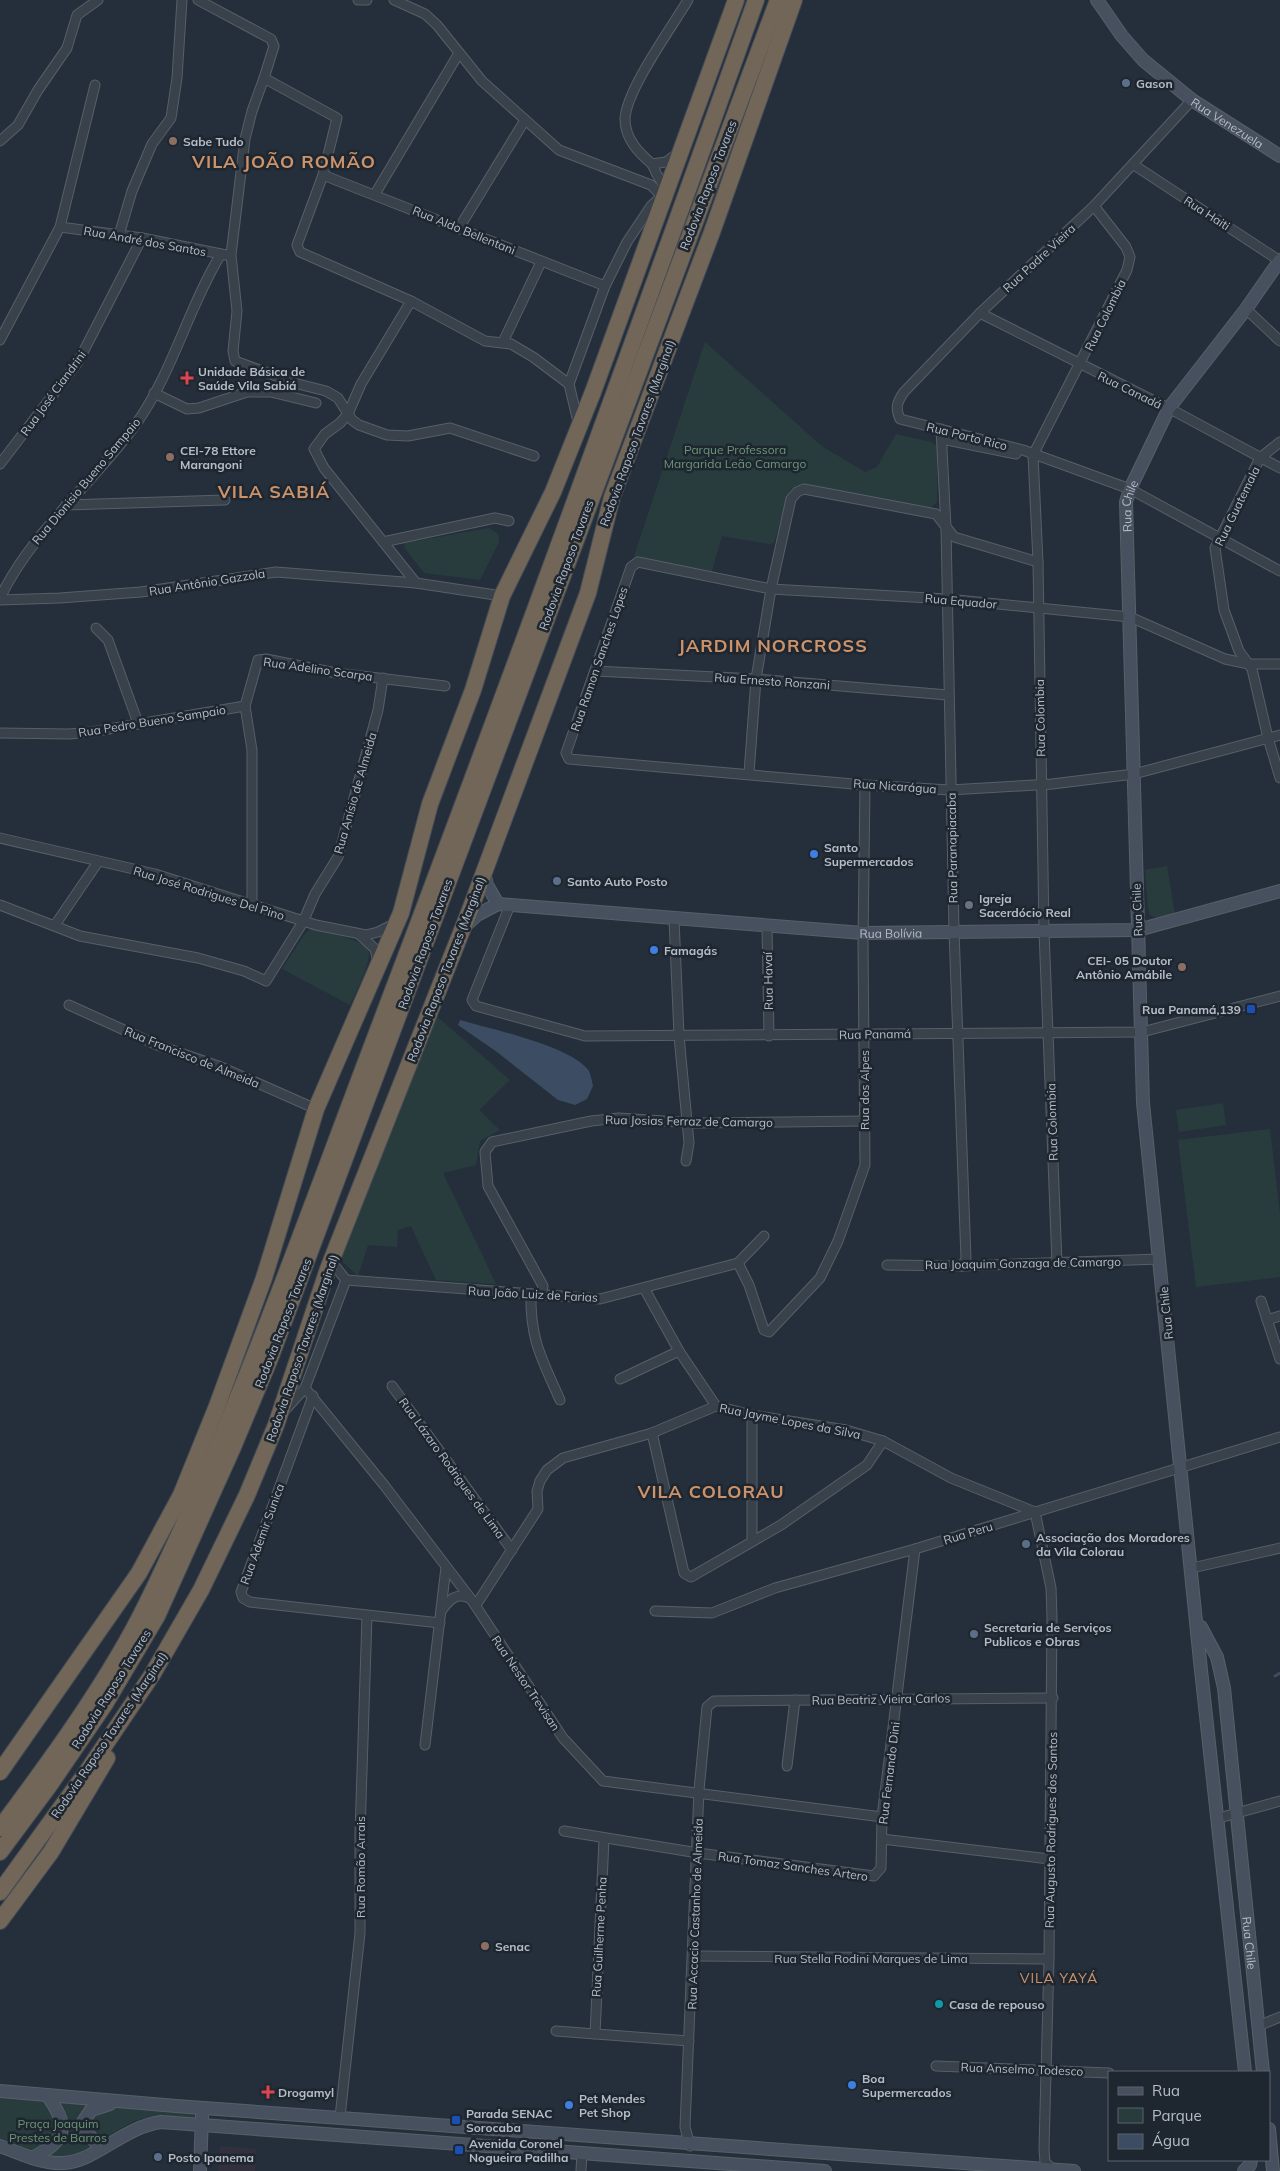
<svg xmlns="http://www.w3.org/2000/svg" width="1280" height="2171" viewBox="0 0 1280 2171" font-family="Mulish,sans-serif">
<rect width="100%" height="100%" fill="#252f3b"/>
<path fill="#32303d" d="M 220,2146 L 257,2149 L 255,2171 L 218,2171 Z"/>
<g fill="#283c3d">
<path d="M 705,342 L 823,447 L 865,472 L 877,467 L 896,434 L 931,442 L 937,446 L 937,502 L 929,509 L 798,486 L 792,488 L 789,492 L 774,543 L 770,544 L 722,536 L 711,574 L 640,561 L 634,556 Z"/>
<path d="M 489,528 L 498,534 L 499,542 L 480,580 L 424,573 L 404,547 L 405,543 Z"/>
<path d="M 1167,866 L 1175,915 L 1156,918 L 1150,915 L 1148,909 L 1145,870 Z"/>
<path d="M 310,929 C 321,929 333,934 344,937 C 352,940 364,942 368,950 C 373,959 355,994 350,1005 L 282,969 L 304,935 Z"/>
<path d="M 433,1013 L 510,1080 L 479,1110 L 500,1130 L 480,1141 L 476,1165 L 443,1173 L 496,1284 L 436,1280 L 411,1226 L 398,1230 L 397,1247 L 368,1245 L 358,1276 L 343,1262 L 341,1252 Z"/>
<path d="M 1223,1103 L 1226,1125 L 1179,1132 L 1176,1110 Z"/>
<path d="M 1270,1129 L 1280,1214 L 1280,1277 L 1196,1287 L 1178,1140 Z"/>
<path d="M 0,2097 L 198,2113 L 198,2119 L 152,2117 L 134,2121 L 70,2158 L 46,2156 L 0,2141 Z"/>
</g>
<path fill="#3c4d63" d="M 460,1020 C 490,1029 572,1046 589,1071 C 591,1075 592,1082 593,1086 L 587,1099 L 575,1105 L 558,1100 L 497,1052 L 458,1025 Z"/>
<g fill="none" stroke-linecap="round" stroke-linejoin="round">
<path stroke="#3c4d63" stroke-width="3" d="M 1275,1676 L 1280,1673"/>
<defs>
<g id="street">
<path d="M 198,0 L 271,39 L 274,46 L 264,78 L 337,118 L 323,175 L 297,245 L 300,252 L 411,301 L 485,341 L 511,344 L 533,357 L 569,384"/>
<path d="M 358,0 L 367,0"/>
<path d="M 394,0 L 425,14 L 437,25 L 482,81 L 559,150 L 651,185 L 659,193 L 662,200"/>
<path d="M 264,78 L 252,111 L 245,139 L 231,255 L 237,311 L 233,351 L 235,361 L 298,384 L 326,391 L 338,398 L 352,420 L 359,425 L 387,435 L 408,436 L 450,428 L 534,456"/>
<path d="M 1192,100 L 1094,206 L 980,313 L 904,392 C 897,402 895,408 900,419 L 1023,450 L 1130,489 L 1280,571"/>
<path d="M 0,141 L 18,125 L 38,90 L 67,48 L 77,15 L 98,0"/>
<path d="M 652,164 C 639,153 625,139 625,119 C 626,90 672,27 688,0"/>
<path d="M 1134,165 L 1280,261"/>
<path d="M 655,170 L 652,164 L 666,162 L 677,154"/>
<path d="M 323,175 L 605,286"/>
<path d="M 375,194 L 459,53"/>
<path d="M 60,227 L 142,238 L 226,255"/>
<path d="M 459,228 L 525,120"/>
<path d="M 119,235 L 132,191 L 152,144 L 171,118 L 177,78 L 182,0"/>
<path d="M 411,301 L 361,384 L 348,414 L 340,423 L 325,434 L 314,449 L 324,468 L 416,583"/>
<path d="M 1246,309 L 1280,341"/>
<path d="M 980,313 L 1176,412 L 1280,468"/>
<path d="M 0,340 L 60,227 L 95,85"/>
<path d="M 503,342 L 541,262"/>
<path d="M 154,393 L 187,409 L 199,408 L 247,392 L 271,392 L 316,403"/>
<path d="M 578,422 L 569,384 L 605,286 L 627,242 L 651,206 L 667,191 L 656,173"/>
<path d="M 941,429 L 946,528 L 954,931 L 966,1259 L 962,1266"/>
<path d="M 942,439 L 1016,454"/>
<path d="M 1280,442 L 1260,458 L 1215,548 L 1224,610 L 1239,651 L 1252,669 L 1268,738 L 1280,778"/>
<path d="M 0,464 L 78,362 L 142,238"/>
<path d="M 66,505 L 225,500"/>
<path d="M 383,542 L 495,518 L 509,521"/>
<path d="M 0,598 C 32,531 93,484 136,424 C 173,372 188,308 221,254"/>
<path d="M 0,600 L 60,598 L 141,592 L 276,572 L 416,583 L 502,596"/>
<path d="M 96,628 L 108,640 L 138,723"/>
<path d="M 1280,664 L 1249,664 L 1225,659 L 1130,617 L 947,599 L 771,589 L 638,562 L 631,567 L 566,753 L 569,759 L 865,785 L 950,790 L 1052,784 L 1134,774 L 1280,735"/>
<path d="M 595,671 L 756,679 L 948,695"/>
<path d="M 0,733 L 69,734 L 91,732 L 245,706"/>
<path d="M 749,773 L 756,679 L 771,589 L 791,499 L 797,492 L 804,489 L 936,514 L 954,537 L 1038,562"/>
<path d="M 0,838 L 155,874 L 316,925 L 366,935 L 378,932 L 394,924"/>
<path d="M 0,905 L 80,936 L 198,958 L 244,971 L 266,981 L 303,922 L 315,894 L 338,857 L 378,710 L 383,678"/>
<path d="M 252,905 L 252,750 L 245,706 L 258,660 L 266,659 L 336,673 L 445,686"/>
<path d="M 510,905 L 472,1000 L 476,1006 L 585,1036 L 1142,1032 L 1280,996"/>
<path d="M 674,919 L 679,1036 L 689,1143 L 686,1161"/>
<path d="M 55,925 L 98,862"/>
<path d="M 767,926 L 769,1036"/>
<path d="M 360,935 L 375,949 L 378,962"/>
<path d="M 69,1005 L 157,1045 L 221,1067 L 316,1109"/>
<path d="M 331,1261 L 346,1280"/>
<path d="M 738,1263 L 749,1285 L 764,1330 L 769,1332 L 820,1278 L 838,1241 L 865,1165 L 863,942 L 865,785"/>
<path d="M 1057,1263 L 1044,931 L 1038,562 L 1033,455 L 1127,270 L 1130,257 L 1126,247 L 1094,206"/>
<path d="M 887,1265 L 962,1266 L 1160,1259"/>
<path d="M 346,1280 L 600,1299 L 738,1263 L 764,1236"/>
<path d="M 644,1288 L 679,1351 L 716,1406"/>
<path d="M 531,1294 C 530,1340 542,1359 560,1400"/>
<path d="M 541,1295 L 543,1286 L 488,1186 L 485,1152 L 492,1142 L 591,1121 L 619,1118 L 693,1123 L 864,1121"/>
<path d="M 1261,1301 L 1280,1359"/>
<path d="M 1267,1320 L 1280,1316"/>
<path d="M 620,1379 L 679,1351"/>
<path d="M 392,1386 L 512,1550"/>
<path d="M 305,1388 L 384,1485 L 471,1599 L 563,1738 L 603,1781 L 882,1817"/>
<path d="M 313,1396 L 241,1592 L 243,1598 L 250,1602 L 440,1623"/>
<path d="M 285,1410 L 305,1388 L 346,1280"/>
<path d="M 752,1415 L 752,1541"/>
<path d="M 652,1433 L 684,1573 L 691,1577 L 781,1525 L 867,1465 L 883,1441"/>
<path d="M 1192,1568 L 1280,1548"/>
<path d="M 476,1605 L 538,1509 L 537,1491 L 540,1481 L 547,1470 L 563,1458 L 652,1433 L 716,1406 L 752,1415 L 846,1430 L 883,1441 L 951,1478 L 1035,1512 L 1051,1588 L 1052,1617 L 1049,1959 L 1044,2149 L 1045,2162 L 1053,2170"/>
<path d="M 441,1611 C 449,1600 457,1591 471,1599"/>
<path d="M 655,1611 L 712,1613 L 775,1588 L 915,1549 L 1280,1437"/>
<path d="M 425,1745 L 446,1567"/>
<path d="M 787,1766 L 795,1700"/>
<path d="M 1219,1818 L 1280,1801"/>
<path d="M 564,1831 L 698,1853 L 874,1876 L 881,1868 L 882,1817 L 915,1549"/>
<path d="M 882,1839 L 1049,1859"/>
<path d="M 694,1956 L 1049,1959"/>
<path d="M 1258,2026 L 1280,2017"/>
<path d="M 556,2031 L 689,2041"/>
<path d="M 595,2034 L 604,1839"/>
<path d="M 936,2066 L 1109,2073"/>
<path d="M 340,2117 L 360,1933 L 360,1833 L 367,1616"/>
<path d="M 690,2146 L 685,2127 L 699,1790 L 707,1707 L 714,1701 L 1053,1698"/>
<path d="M 581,2171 L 582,2153"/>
</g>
<g id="secondary">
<path id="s1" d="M 1097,0 L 1122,36 L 1143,60 L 1192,100 L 1280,156"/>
<path d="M 484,872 L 487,885 L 498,904"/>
<path id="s2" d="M 465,926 L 477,915 L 498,904 L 863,933 L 1138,930 L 1280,891"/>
<path id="s3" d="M 1201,1627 L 1217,1657 L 1224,1688 L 1263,2072"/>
<path id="s4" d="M 1245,2072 L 1200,1661 L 1143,1103 L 1126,502 L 1130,489 L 1169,408 L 1246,309 L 1280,260"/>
<path d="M 0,2091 L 176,2106 L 1074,2171"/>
<path d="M 1269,2129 L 1273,2171"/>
<path d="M 0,2146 C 20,2153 41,2164 63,2163 C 95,2162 123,2127 161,2122 L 825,2171"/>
<path d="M 101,2148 L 86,2132 L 83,2122 L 91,2110 L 110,2104"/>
<path d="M 32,2158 C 67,2140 70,2127 47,2095"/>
<path d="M 200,2171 L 202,2116"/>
<path d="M 1244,2171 L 1250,2165 L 1251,2160"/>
</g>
<g id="highway">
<path d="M 0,1772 L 139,1573 L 181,1495 L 217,1406 L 264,1278 L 316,1109 L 401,913 L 430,804 L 473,690 L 502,596 L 553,492 L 593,392 L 736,0"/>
<path d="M 0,1828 C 51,1760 110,1679 147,1603 C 237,1418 305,1222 378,1030 C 508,688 633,344 756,0"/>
<path d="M 0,1852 L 49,1786 L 105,1704 L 157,1616 L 233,1447 L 269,1361 L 778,0"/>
<path d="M 0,1892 L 86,1773 L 152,1675 L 201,1590 L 247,1495 L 276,1425 L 328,1269 L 470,910 L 588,593 L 612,497 L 712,232 L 794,0"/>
<path d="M 0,1921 L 51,1852 L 107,1758"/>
</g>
</defs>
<use href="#street" stroke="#575f69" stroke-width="11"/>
<use href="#secondary" stroke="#575f69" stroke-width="14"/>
<use href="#highway" stroke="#444c56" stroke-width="18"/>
<use href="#street" stroke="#39414b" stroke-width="9"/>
<use href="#secondary" stroke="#47505e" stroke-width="12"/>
<use href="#highway" stroke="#716657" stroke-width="16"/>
</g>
<g fill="#5c6f8a" stroke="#1e2630" stroke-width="2">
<circle cx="1126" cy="83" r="5"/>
<circle cx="557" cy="881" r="5"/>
<circle cx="1026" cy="1544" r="5"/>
<circle cx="974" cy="1634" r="5"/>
<circle cx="158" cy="2157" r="5"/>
</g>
<g fill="#8d6e63" stroke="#1e2630" stroke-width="2">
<circle cx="173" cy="141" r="5"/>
<circle cx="170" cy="457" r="5"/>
<circle cx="1182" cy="967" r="5"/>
<circle cx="485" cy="1946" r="5"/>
</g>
<g fill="#e0444e" stroke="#1e2630" stroke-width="2">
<path d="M184.5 370.5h5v5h5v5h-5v5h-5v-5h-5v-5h5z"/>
<path d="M265.5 2084.5h5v5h5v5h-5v5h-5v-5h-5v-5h5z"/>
</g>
<g fill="#3f7fe0" stroke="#1e2630" stroke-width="2">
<circle cx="814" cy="854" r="5"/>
<circle cx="654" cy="950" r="5"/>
<circle cx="852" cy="2085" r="5"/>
<circle cx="569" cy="2105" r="5"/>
</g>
<circle fill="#6b7280" stroke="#1e2630" stroke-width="2" cx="969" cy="905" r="5"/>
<g fill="#1a4fb4" stroke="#1e2630" stroke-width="2">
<rect x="1246" y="1004" width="10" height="10" rx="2.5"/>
<rect x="451" y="2115" width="10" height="10" rx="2.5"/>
<rect x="454" y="2145" width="10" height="10" rx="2.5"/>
</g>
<circle fill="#0f9aa8" stroke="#1e2630" stroke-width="2" cx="939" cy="2004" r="5"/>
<g text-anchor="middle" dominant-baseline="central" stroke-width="5" stroke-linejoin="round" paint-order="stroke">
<g font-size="12" font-weight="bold" fill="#b5bcc7" stroke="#1e2630" text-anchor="start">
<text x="1136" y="83">Gason</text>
<text x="183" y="141">Sabe Tudo</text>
<text x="198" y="371">Unidade Básica de<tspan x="198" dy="14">Saúde Vila Sabiá</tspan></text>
<text x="180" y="450">CEI-78 Ettore<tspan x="180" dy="14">Marangoni</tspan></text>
<text x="824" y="847">Santo<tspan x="824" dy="14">Supermercados</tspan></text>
<text x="567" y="881">Santo Auto Posto</text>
<text x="979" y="898">Igreja<tspan x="979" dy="14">Sacerdócio Real</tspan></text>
<text x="664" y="950">Famagás</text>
<text x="1172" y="960" text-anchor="end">CEI- 05 Doutor<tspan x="1172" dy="14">Antônio Amábile</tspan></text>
<text x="1241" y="1009" text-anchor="end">Rua Panamá,139</text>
<text x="1036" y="1537">Associação dos Moradores<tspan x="1036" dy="14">da Vila Colorau</tspan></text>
<text x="984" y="1627">Secretaria de Serviços<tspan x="984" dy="14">Publicos e Obras</tspan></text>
<text x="495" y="1946">Senac</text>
<text x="949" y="2004">Casa de repouso</text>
<text x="862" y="2078">Boa<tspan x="862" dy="14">Supermercados</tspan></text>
<text x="278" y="2092">Drogamyl</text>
<text x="579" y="2098">Pet Mendes<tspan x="579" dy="14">Pet Shop</tspan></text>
<text x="466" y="2113">Parada SENAC<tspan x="466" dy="14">Sorocaba</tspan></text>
<text x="469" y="2143">Avenida Coronel<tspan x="469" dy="14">Nogueira Padilha</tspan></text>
<text x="168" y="2157">Posto Ipanema</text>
</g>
<g font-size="12" fill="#b5bcc7" stroke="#1e2630">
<text stroke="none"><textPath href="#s1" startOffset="181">Rua Venezuela</textPath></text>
<text transform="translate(708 185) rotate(-69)">Rodovia Raposo Tavares</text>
<text transform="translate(1207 213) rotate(33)">Rua Haiti</text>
<text transform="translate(464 230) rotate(22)">Rua Aldo Bellentani</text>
<text transform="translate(145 241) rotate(10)">Rua André dos Santos</text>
<text transform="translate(1039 258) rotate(-43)">Rua Padre Vieira</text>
<text transform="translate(1105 315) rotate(-64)">Rua Colombia</text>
<text transform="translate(1130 390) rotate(26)">Rua Canadá</text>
<text transform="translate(53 393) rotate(-54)">Rua José Ciandrini</text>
<text transform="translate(637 433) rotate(-70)">Rodovia Raposo Tavares (Marginal)</text>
<text transform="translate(967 436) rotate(14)">Rua Porto Rico</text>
<text transform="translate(86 481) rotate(-50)">Rua Dionisio Bueno Sampaio</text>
<text stroke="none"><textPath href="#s4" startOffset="1572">Rua Chile</textPath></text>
<text transform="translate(1237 506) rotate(-64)">Rua Guatemala</text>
<text transform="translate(566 565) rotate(-70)">Rodovia Raposo Tavares</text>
<text transform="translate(207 582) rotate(-9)">Rua Antônio Gazzola</text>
<text transform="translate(961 601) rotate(5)">Rua Equador</text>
<text transform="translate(599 659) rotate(-71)">Rua Ramon Sanches Lopes</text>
<text transform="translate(318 669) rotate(8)">Rua Adelino Scarpa</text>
<text transform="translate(772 681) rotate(4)">Rua Ernesto Ronzani</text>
<text transform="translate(1040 718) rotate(-91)">Rua Colombia</text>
<text transform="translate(152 721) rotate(-9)">Rua Pedro Bueno Sampaio</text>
<text transform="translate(895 786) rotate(4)">Rua Nicarágua</text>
<text transform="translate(355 793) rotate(-74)">Rua Anísio de Almeida</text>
<text transform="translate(952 848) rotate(-91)">Rua Paranapiacaba</text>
<text transform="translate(209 893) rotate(17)">Rua José Rodrigues Del Pino</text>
<text transform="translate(1137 910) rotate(-92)">Rua Chile</text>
<text stroke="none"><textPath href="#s2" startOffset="434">Rua Bolívia</textPath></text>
<text transform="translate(425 944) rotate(-70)">Rodovia Raposo Tavares</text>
<text transform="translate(446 969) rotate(-69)">Rodovia Raposo Tavares (Marginal)</text>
<text transform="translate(768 981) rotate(-91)">Rua Havaí</text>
<text transform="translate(875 1034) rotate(-1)">Rua Panamá</text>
<text transform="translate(192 1057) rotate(22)">Rua Francisco de Almeida</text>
<text transform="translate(864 1090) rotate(-90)">Rua dos Alpes</text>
<text transform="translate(689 1121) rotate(1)">Rua Josias Ferraz de Camargo</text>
<text transform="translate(1052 1122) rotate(-92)">Rua Colombia</text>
<text transform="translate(1023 1263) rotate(-1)">Rua Joaquim Gonzaga de Camargo</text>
<text transform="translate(533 1294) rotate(3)">Rua João Luiz de Farias</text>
<text transform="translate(1166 1313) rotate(-96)">Rua Chile</text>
<text transform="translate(283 1323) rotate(-69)">Rodovia Raposo Tavares</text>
<text transform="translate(302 1348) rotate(-71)">Rodovia Raposo Tavares (Marginal)</text>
<text transform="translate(790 1421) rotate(11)">Rua Jayme Lopes da Silva</text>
<text transform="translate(452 1468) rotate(54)">Rua Lázaro Rodrigues de Lima</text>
<text transform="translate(968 1533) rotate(-17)">Rua Peru</text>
<text transform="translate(262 1534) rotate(-70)">Rua Ademir Sunica</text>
<text transform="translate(526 1683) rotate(56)">Rua Nestor Trevisan</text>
<text transform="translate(111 1689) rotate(-58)">Rodovia Raposo Tavares</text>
<text transform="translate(881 1699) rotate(-1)">Rua Beatriz Vieira Carlos</text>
<text transform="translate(109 1735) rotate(-56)">Rodovia Raposo Tavares (Marginal)</text>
<text transform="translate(889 1773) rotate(-83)">Rua Fernando Dini</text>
<text transform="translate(1051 1830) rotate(-89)">Rua Augusto Rodrigues dos Santos</text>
<text transform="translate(793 1866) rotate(8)">Rua Tomaz Sanches Artero</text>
<text transform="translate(360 1867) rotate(-90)">Rua Romão Arrais</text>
<text transform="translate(695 1914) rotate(-88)">Rua Accacio Castanho de Almeida</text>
<text transform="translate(599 1937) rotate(-87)">Rua Guilherme Penha</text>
<text stroke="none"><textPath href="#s3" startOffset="322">Rua Chile</textPath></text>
<text x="871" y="1958">Rua Stella Rodini Marques de Lima</text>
<text transform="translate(1022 2069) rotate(2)">Rua Anselmo Todesco</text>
</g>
<g font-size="12" fill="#6d9676" stroke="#1e2630">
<text x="735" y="449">Parque Professora<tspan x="735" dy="14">Margarida Leão Camargo</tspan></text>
<text x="58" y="2123">Praça Joaquim<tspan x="58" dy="14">Prestes de Barros</tspan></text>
</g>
<g font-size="14" letter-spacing="1" fill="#cc926a" stroke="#1e2630">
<text x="1059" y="1978">VILA YAYÁ</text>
</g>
<g font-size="18" font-weight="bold" letter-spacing="1" fill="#cc926a" stroke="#1e2630">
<text x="284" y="161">VILA JOÃO ROMÃO</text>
<text x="274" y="491">VILA SABIÁ</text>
<text x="773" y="645">JARDIM NORCROSS</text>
<text x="711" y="1491">VILA COLORAU</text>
</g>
</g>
<rect x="1108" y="2071" width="162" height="90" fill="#1e2630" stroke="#5a626c"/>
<rect x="1118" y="2087" width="25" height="8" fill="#47505e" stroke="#5a626c"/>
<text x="1152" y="2096" font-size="15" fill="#b5bcc7">Rua</text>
<rect x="1118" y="2108" width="25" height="15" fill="#283c3d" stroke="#5a626c"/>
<text x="1152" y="2121" font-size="15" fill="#b5bcc7">Parque</text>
<rect x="1118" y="2134" width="25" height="15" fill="#3c4d63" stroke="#5a626c"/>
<text x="1152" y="2146" font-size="15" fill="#b5bcc7">Água</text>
</svg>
